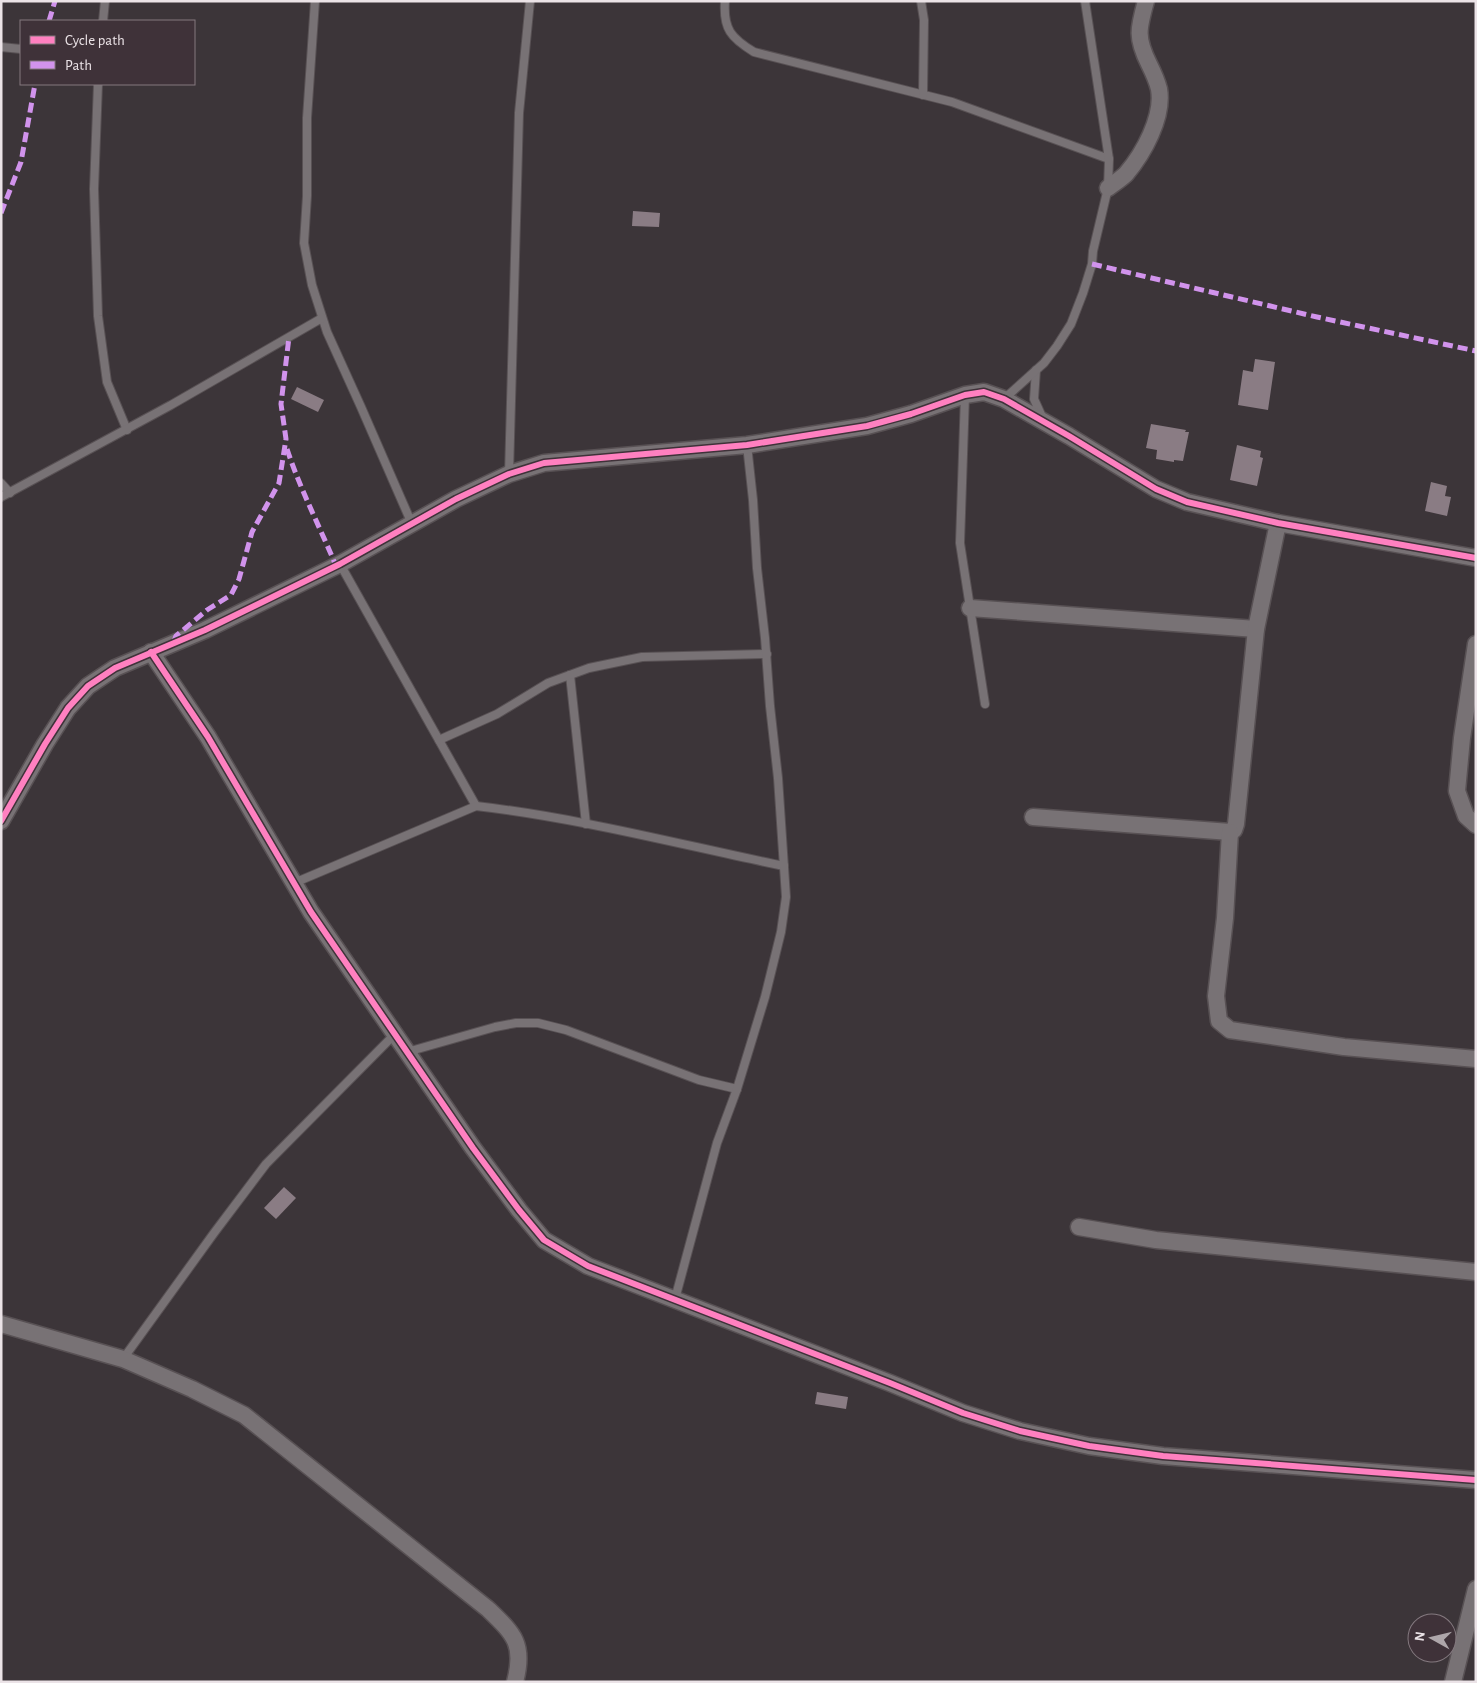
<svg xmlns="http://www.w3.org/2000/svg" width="1477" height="1683" viewBox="0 0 1477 1683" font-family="'Alegreya Sans',sans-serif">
<rect width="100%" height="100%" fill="#3c3539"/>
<g fill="#8a7c84">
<path d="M 633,211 L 660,213 L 659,227 L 632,226 Z"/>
<path d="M 1255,359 L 1275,362 L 1268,410 L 1238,405 L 1243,370 L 1253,372 Z"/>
<path d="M 297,387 L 324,400 L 318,412 L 291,399 Z"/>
<path d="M 1151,424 L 1186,430 L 1185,432 L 1189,432 L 1183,461 L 1174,460 L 1174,462 L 1156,459 L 1157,450 L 1146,448 Z"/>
<path d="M 1237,445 L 1261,451 L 1260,457 L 1263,458 L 1257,486 L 1230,480 Z"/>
<path d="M 1431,482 L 1447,486 L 1445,496 L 1451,497 L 1447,516 L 1425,511 Z"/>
<path d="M 284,1187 L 296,1198 L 276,1219 L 264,1208 Z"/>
<path d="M 817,1392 L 848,1397 L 846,1409 L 815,1404 Z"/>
</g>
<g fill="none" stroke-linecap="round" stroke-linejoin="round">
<defs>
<g id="service">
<path d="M 315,1 L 307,118 L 307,196 L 304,243 L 312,285 L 327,332 L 361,407 L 412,524"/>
<path d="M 725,1 C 723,29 731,38 754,52 L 952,102 L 1109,159"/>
<path d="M 921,1 L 924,20 L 923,95"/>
<path d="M 103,21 L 105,1"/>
<path d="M 1,47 L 21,49"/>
<path d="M 98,84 L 94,189 L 98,316 L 107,382 L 127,430"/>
<path d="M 1036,370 L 1034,399 L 1043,419"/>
<path d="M 965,395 L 960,543 L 985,704"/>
<path d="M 1004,399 L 1044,363 L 1057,346 L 1071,324 L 1083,293 L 1092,264 L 1093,251 L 1108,188 L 1109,159 L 1085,1"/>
<path d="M 509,474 L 519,113 L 530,1"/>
<path d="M 1,483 L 10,493"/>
<path d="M 1,497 L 171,405 L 322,318"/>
<path d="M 340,564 L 476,806"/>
<path d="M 570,675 L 586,824"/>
<path d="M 439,740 L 497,714 L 548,683 L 589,668 L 642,657 L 767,654"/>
<path d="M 294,883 L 476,806 C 580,818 682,845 784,866"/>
<path d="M 407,1052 L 495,1027 L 516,1023 L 538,1023 L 566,1030 L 699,1080 L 737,1089"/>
<path d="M 675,1299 L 717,1143 L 737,1089 L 765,997 L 781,932 L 786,897 L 778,778 L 770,706 L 765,638 L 757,568 L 753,500 L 747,445"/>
<path d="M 123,1359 L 214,1233 L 266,1164 L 394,1035"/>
</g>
<g id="minor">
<path d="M 1108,188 C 1113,184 1121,179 1126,174 C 1143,154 1164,117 1159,89 C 1157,81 1153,72 1149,64 C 1136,38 1138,29 1146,1"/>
<path d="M 970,608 L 1256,629"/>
<path d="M 1476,644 L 1462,738 L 1457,791 L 1466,816 L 1476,825"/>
<path d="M 151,652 L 208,737 L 311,912 L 473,1148 L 519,1210 L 544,1240 L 588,1266 L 890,1383 L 963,1413 L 1020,1431 L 1089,1446 L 1163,1456 L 1476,1480"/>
<path d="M 1033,817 L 1230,832 L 1234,830 L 1236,824 L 1256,629 L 1278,523"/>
<path d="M 1,821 L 45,744 L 68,708 L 88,686 L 115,668 L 205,630 L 340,564 L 456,499 L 509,474 L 544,463 L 747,445 L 867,426 L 911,414 L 965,395 L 984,392 L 1004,399 L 1069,436 L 1156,489 L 1187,502 L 1278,523 L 1476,558"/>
<path d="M 1230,832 L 1225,918 L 1216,996 L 1219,1021 L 1230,1030 L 1344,1047 L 1476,1059"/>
<path d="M 1079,1227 L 1156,1240 L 1476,1272"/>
<path d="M 1,1324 L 123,1359 L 192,1389 L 244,1415 L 488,1609 C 514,1634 525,1644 515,1682"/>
<path d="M 1453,1682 L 1476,1589"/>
</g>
</defs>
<use href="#service" stroke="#585154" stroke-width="10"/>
<use href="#minor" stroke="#585154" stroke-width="19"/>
<use href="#service" stroke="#787275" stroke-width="8"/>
<use href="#minor" stroke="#787275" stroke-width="16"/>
<g stroke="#d193ec" stroke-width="5" stroke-dasharray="10 5" stroke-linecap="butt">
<path d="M 49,21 L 55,1"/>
<path d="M 1,213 L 21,162 L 35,84"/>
<path d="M 1092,264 L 1317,317 L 1476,351"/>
<path d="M 287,449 C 300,489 320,527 336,566"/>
<path d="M 174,641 L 176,636 L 207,610 L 231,595 L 239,579 L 252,532 L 279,483 L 286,439 L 281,404 L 289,337"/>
</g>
<defs>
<g id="cycleway">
<path d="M 151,652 L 208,737 L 311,912 L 473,1148 L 519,1210 L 544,1240 L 588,1266 L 890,1383 L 963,1413 L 1020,1431 L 1089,1446 L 1163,1456 L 1476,1480"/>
<path d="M 1,821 L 45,744 L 68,708 L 88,686 L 115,668 L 205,630 L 340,564 L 456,499 L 509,474 L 544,463 L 747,445 L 867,426 L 911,414 L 965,395 L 984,392 L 1004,399 L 1069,436 L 1156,489 L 1187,502 L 1278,523 L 1476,558"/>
</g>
</defs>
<use href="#cycleway" stroke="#3f3239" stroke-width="9"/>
<use href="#cycleway" stroke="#ff80c0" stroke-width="6"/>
</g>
<rect width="1477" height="1683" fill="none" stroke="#ebe3e7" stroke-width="5"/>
<rect x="20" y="20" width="175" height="65" fill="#3f3239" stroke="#84797f"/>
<rect x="30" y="36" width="25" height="8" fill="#ff80c0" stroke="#84797f"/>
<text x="65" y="45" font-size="15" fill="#ebe3e7">Cycle path</text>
<rect x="30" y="61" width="25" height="8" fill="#d193ec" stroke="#84797f"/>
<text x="65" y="70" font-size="15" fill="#ebe3e7">Path</text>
<g transform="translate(1432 1638) rotate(278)"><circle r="24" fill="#3f3239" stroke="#84797f"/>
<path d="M0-4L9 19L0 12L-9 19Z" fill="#aea6aa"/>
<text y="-8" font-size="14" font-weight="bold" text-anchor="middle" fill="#ebe3e7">N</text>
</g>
</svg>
